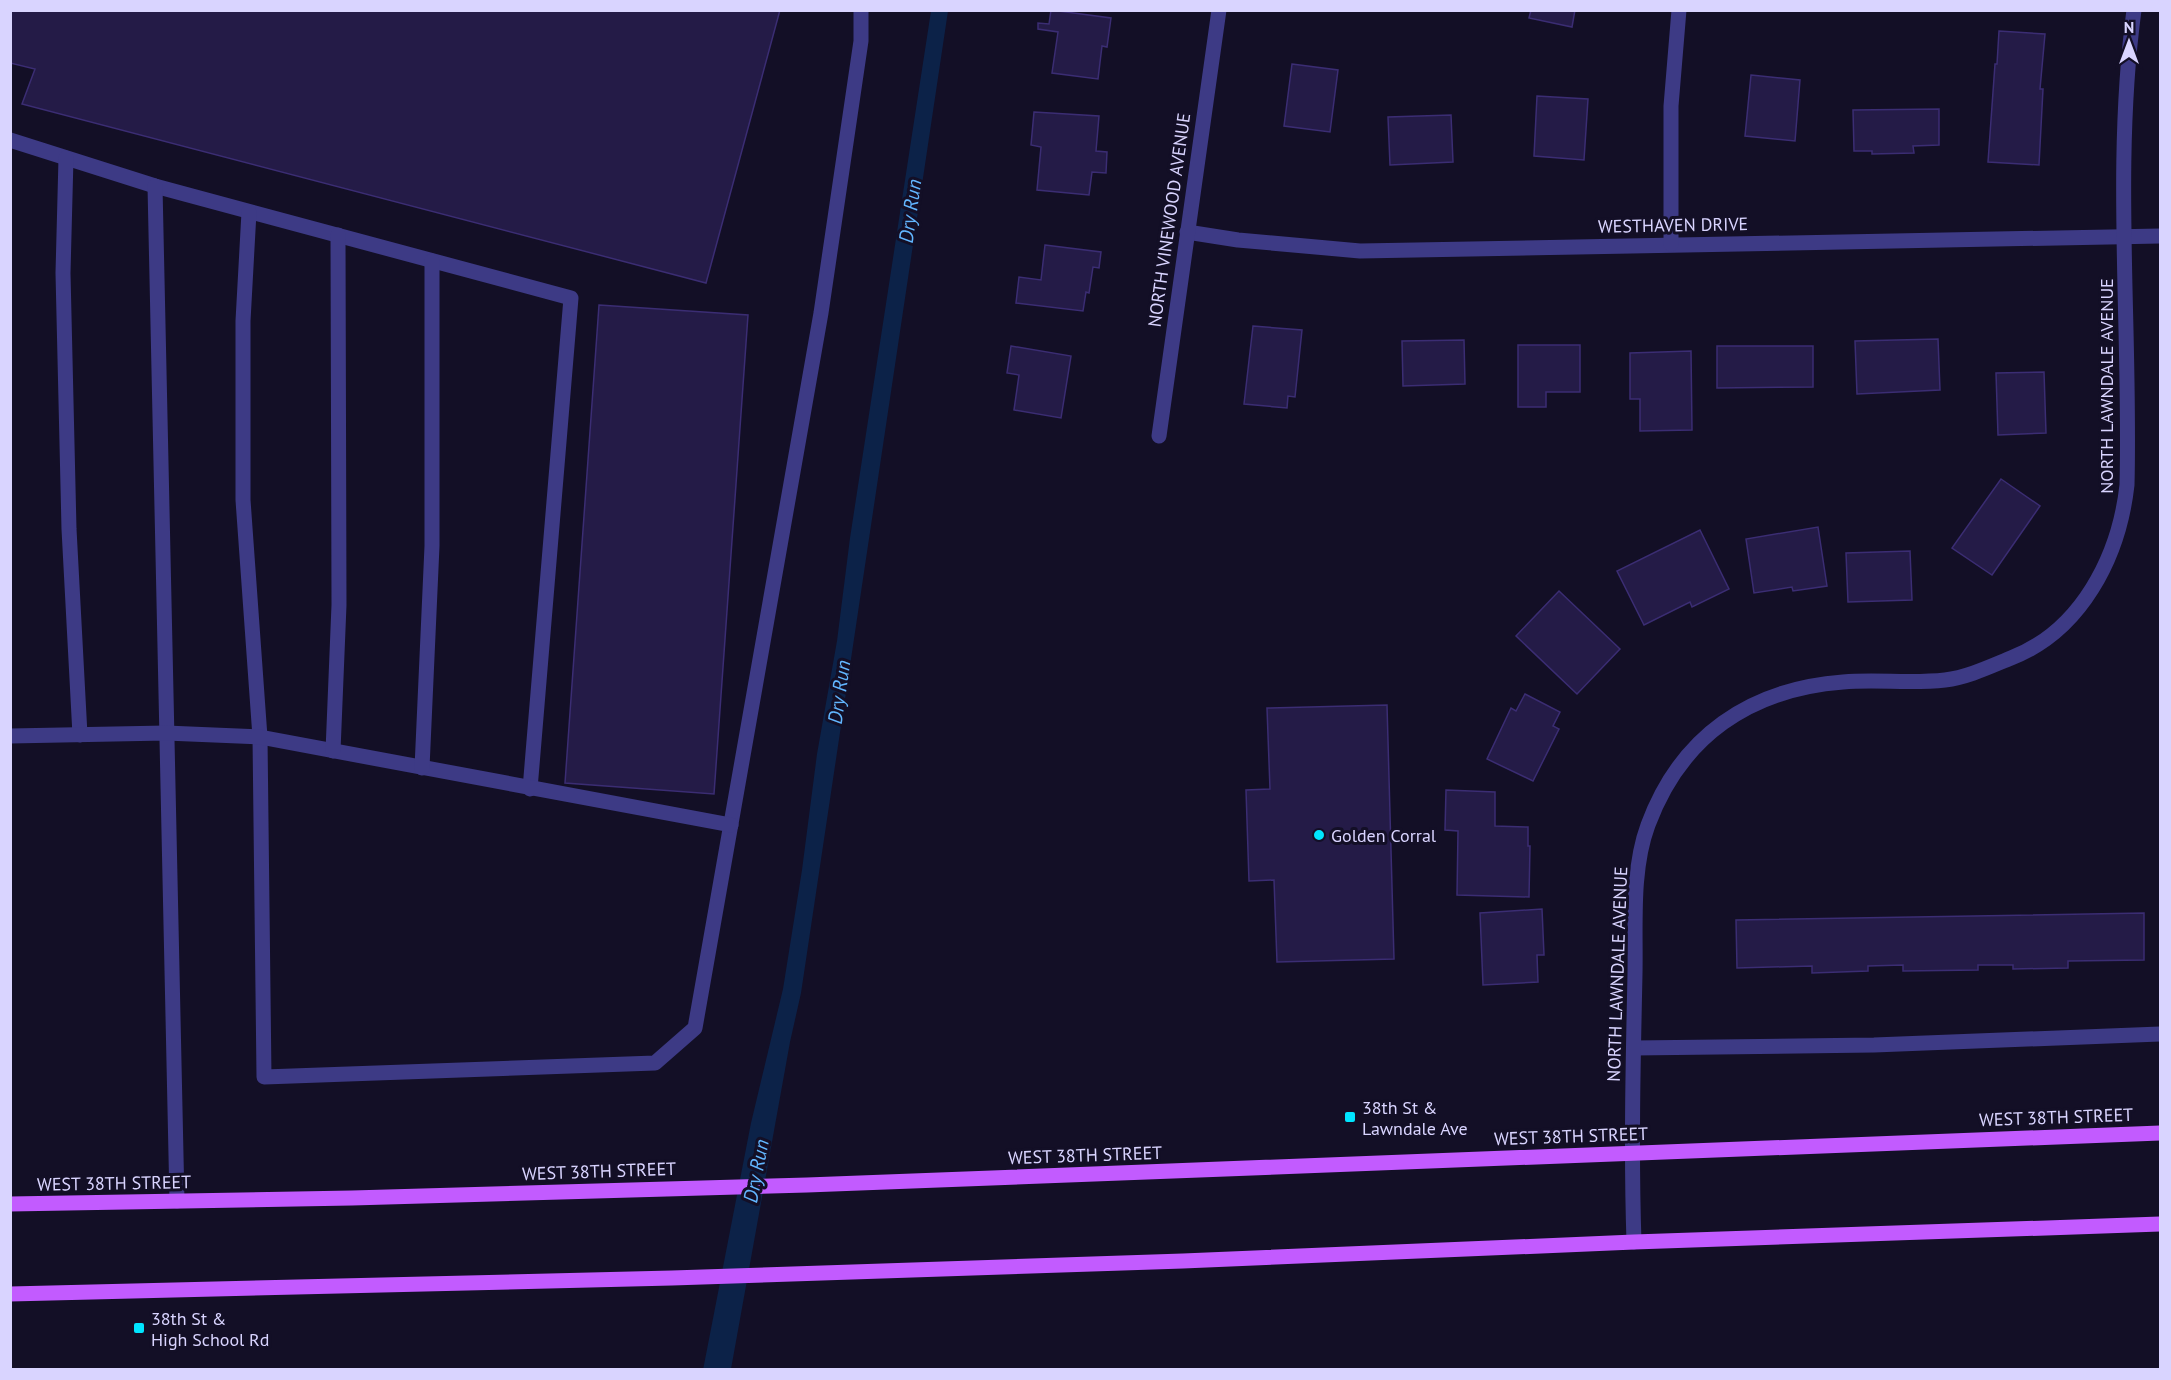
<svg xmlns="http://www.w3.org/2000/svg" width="2171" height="1380" viewBox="0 0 2171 1380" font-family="'PT Sans',sans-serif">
<rect width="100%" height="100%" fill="#130f26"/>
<path fill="#0c2248" d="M 931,11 L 948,11 L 801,993 L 790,1042 L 731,1369 L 703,1370 L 751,1123 L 783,989 L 802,870 L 817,754 L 837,641 L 850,538 Z"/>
<g fill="#241b47" stroke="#3b2d73" stroke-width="1.5">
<path d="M 10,10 L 780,10 L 706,283 L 22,104 L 35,69 L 10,63 Z"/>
<path d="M 1051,10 L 1111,18 L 1107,47 L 1102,46 L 1098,79 L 1052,73 L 1058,32 L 1038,29 L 1038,23 L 1049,24 Z"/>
<path d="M 1531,10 L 1575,10 L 1572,27 L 1529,18 Z"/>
<path d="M 1999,31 L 2045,34 L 2040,89 L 2043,89 L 2039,165 L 1988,162 L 1995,64 L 1997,64 Z"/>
<path d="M 1292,64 L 1338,70 L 1330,132 L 1284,126 Z"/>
<path d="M 1751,75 L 1800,80 L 1795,141 L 1745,136 Z"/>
<path d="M 1537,96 L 1588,99 L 1584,160 L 1534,156 Z"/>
<path d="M 1939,109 L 1939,145 L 1913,146 L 1914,153 L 1872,154 L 1872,151 L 1854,151 L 1853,110 Z"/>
<path d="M 1034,112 L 1099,116 L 1096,151 L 1107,152 L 1106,173 L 1092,172 L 1089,195 L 1037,190 L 1041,147 L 1031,145 Z"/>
<path d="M 1451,115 L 1453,162 L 1390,165 L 1388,117 Z"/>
<path d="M 1045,245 L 1101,252 L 1099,268 L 1093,267 L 1089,293 L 1086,292 L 1083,311 L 1016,303 L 1019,277 L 1041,280 Z"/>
<path d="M 599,305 L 748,315 L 714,794 L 565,783 Z"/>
<path d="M 1253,326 L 1302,330 L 1295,397 L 1288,396 L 1287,408 L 1244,404 Z"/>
<path d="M 1938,339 L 1940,390 L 1857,394 L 1855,341 Z"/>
<path d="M 1464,340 L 1465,384 L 1403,386 L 1402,341 Z"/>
<path d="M 1518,345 L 1580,345 L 1580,392 L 1546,392 L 1546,407 L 1518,407 Z"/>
<path d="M 1011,346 L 1071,356 L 1061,418 L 1014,410 L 1019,375 L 1007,373 Z"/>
<path d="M 1717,346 L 1813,346 L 1813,387 L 1717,388 Z"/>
<path d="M 1691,351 L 1692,430 L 1640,431 L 1640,399 L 1630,399 L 1630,353 Z"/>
<path d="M 2044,372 L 2046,433 L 1998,435 L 1996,373 Z"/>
<path d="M 2001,479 L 2040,506 L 1992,575 L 1952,548 Z"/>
<path d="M 1818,527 L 1827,586 L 1793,591 L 1792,587 L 1754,593 L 1746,539 Z"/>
<path d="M 1700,530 L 1729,589 L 1692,607 L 1690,602 L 1644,625 L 1617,571 Z"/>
<path d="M 1910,551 L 1912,600 L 1848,602 L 1846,553 Z"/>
<path d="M 1559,591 L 1620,649 L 1577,694 L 1516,636 Z"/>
<path d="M 1525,694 L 1560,712 L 1553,726 L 1559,729 L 1533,781 L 1487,759 L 1511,708 L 1516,711 Z"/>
<path d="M 1387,705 L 1394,959 L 1277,962 L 1274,880 L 1249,881 L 1246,790 L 1270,789 L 1267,708 Z"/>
<path d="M 1446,790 L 1495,792 L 1495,826 L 1528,827 L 1528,846 L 1530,846 L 1529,897 L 1457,895 L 1458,831 L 1445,830 Z"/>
<path d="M 1542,909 L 1544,955 L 1537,955 L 1538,982 L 1483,985 L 1480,913 Z"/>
<path d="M 2144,913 L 2144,960 L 2068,961 L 2068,968 L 2013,969 L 2013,965 L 1978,965 L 1978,970 L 1903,971 L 1903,965 L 1868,966 L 1868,971 L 1812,973 L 1812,966 L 1737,968 L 1736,920 Z"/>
</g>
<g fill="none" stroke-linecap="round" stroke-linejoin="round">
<g stroke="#3d3a85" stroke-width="15">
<path d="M 10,140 L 155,186 L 571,298 L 530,789"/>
<path d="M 66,158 L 63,273 L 69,529 L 80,735"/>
<path d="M 155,186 L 177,1201"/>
<path d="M 249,212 L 243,321 L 243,500 L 260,737 L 264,1077 L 655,1063 L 695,1028 L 821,313 L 861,41 L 861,10"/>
<path d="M 10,736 L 166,733 L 260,737 L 731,825"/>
<path d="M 333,751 L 339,605 L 338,235"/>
<path d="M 422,768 L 432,546 L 432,261"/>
<path d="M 1634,1048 L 1874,1045 L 2160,1034"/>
</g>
<g stroke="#3d3a85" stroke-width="15">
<path d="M 1187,232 L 1238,240 L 1360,251 L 2160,236"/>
<path d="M 1671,244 L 1671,106 L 1679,10"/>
<path d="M 1159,436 L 1219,10"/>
<path d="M 1634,1242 C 1631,1153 1633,1064 1635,974 C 1636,926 1631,871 1648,825 C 1681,736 1750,689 1843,682 C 1877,679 1911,684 1945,680 C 1968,677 1989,667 2011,658 C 2081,631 2119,557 2127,485 C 2131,327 2113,168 2134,10"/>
</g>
<g stroke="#c25bff" stroke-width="15">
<path d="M 10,1204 L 352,1198 L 807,1185 L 2160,1133"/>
<path d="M 10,1294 L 672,1278 L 1183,1261 L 1634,1242 L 2160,1224"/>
</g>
</g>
<g fill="#00e5ff" stroke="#130f26" stroke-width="2">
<circle cx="1319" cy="835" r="6"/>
<rect x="1344" y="1111" width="12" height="12" rx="3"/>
<rect x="133" y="1322" width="12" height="12" rx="3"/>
</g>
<g text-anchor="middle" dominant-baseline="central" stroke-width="6" stroke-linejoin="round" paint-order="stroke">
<g font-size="18" fill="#d9d4ff" stroke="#130f26">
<text transform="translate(1169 220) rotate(-82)">NORTH VINEWOOD AVENUE</text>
<text transform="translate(1673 225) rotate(-1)">WESTHAVEN DRIVE</text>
<text transform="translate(2106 386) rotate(-90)">NORTH LAWNDALE AVENUE</text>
<text transform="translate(1617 974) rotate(-88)">NORTH LAWNDALE AVENUE</text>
<text transform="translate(2056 1117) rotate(-2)">WEST 38TH STREET</text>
<text transform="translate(1571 1136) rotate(-2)">WEST 38TH STREET</text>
<text transform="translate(1085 1155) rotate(-2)">WEST 38TH STREET</text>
<text transform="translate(599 1171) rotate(-2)">WEST 38TH STREET</text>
<text transform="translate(114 1183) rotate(-1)">WEST 38TH STREET</text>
</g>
<g font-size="18" fill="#d9d4ff" stroke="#130f26" text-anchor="start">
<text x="1331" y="835">Golden Corral</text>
<text x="1362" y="1107">38th St &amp;<tspan x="1362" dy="21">Lawndale Ave</tspan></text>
<text x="151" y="1318">38th St &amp;<tspan x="151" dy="21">High School Rd</tspan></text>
</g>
<g font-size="20" font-style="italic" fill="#62b6ff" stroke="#130f26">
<text transform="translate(910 211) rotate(-82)">Dry Run</text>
<text transform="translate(839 692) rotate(-82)">Dry Run</text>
<text transform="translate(756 1171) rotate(-79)">Dry Run</text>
</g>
</g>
<rect width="2171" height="1380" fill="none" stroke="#d9d4ff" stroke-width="24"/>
<g transform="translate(2129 42)" stroke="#130f26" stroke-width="4.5" paint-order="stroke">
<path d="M0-4.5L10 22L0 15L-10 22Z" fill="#d9d4ff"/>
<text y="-9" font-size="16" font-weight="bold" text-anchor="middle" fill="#d9d4ff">N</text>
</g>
</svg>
